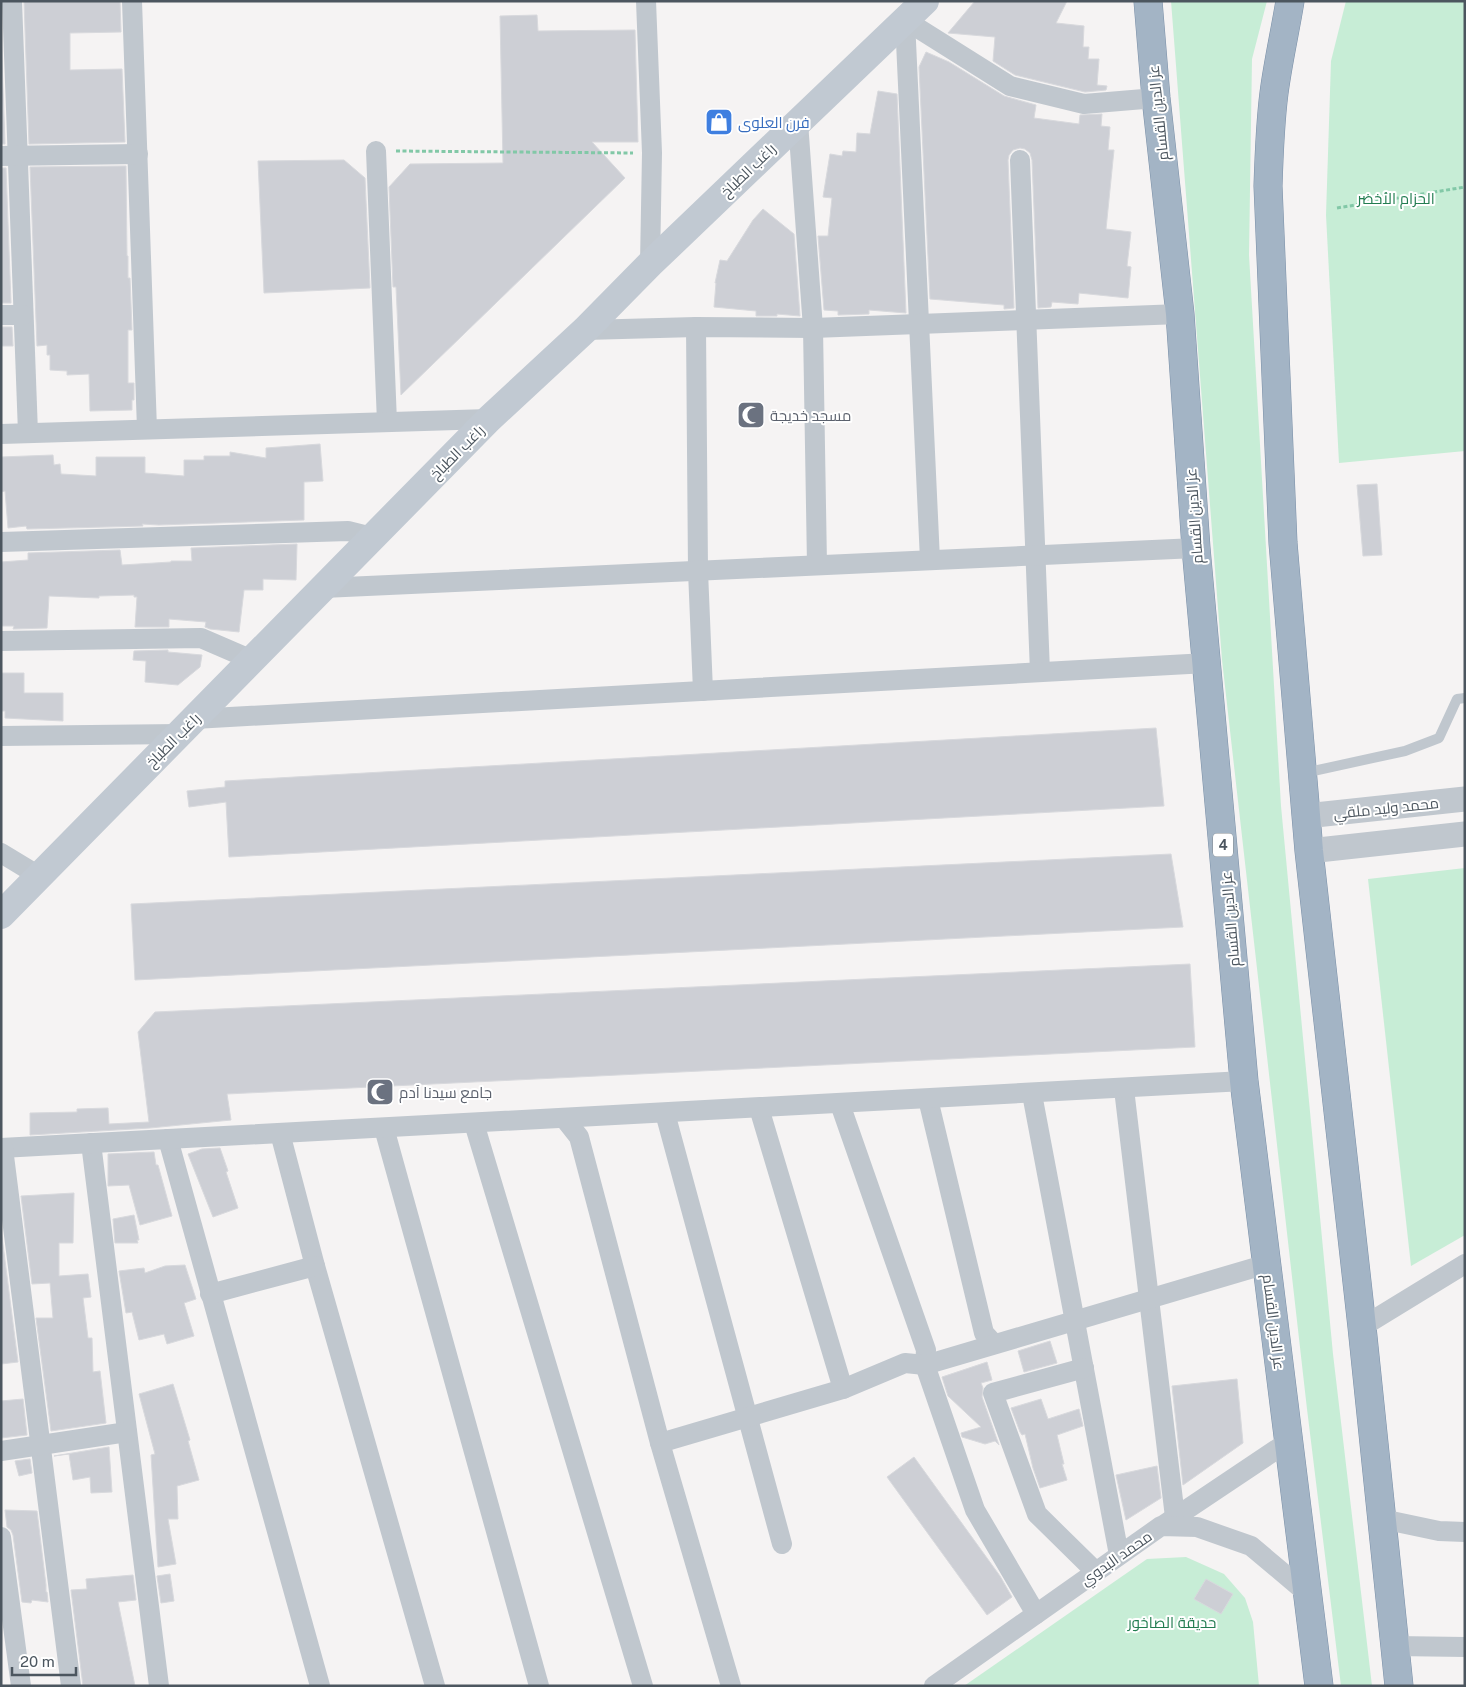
<svg xmlns="http://www.w3.org/2000/svg" width="1466" height="1687" viewBox="0 0 1466 1687" font-family="'Public Sans',Cairo,sans-serif">
<rect width="100%" height="100%" fill="#f5f3f3"/>
<g fill="#c7edd6">
<path d="M 1171,1 L 1267,1 L 1252,59 L 1249,255 L 1281,806 L 1333,1354 L 1372,1686 L 1341,1686 L 1307,1409 L 1222,660 Z"/>
<path d="M 1346,1 L 1465,1 L 1465,451 L 1339,463 L 1326,215 L 1331,61 Z"/>
<path d="M 1465,868 L 1465,1235 L 1411,1266 L 1368,879 Z"/>
<path d="M 1186,1557 L 1224,1574 L 1245,1598 L 1253,1622 L 1259,1686 L 964,1686 L 1147,1559 Z"/>
</g>
<g fill="#cdcfd5" stroke="#d8d9dd">
<path d="M 24,1 L 120,1 L 121,32 L 70,33 L 70,70 L 122,69 L 125,142 L 29,144 Z"/>
<path d="M 975,1 L 1067,1 L 1056,23 L 1084,26 L 1083,47 L 1089,47 L 1088,59 L 1099,59 L 1097,85 L 1107,86 L 1106,90 L 1085,92 L 1015,75 L 993,61 L 995,37 L 948,33 Z"/>
<path d="M 537,15 L 538,31 L 635,30 L 638,142 L 592,142 L 625,178 L 401,395 L 396,287 L 393,287 L 389,187 L 410,164 L 503,163 L 500,16 Z"/>
<path d="M 1,32 L 5,144 L 1,144 Z"/>
<path d="M 926,52 L 949,62 L 1004,96 L 1036,105 L 1034,118 L 1079,124 L 1080,115 L 1102,114 L 1101,126 L 1110,127 L 1108,150 L 1114,150 L 1106,229 L 1131,232 L 1127,266 L 1131,267 L 1128,298 L 1079,293 L 1078,304 L 1052,302 L 1051,307 L 1038,308 L 1032,160 L 1030,153 L 1025,149 L 1020,148 L 1013,150 L 1009,155 L 1008,160 L 1014,308 L 1004,309 L 1004,305 L 930,299 L 919,67 Z"/>
<path d="M 878,91 L 897,94 L 906,313 L 869,310 L 869,314 L 838,315 L 838,311 L 824,310 L 818,236 L 828,236 L 832,198 L 823,197 L 830,154 L 842,156 L 843,151 L 856,152 L 857,133 L 870,134 Z"/>
<path d="M 344,160 L 365,178 L 370,288 L 264,293 L 258,161 Z"/>
<path d="M 126,166 L 127,256 L 128,256 L 128,278 L 130,278 L 132,330 L 128,330 L 128,383 L 134,383 L 134,400 L 132,400 L 132,410 L 90,411 L 89,374 L 67,375 L 67,371 L 50,370 L 50,355 L 47,355 L 47,345 L 37,346 L 30,167 Z"/>
<path d="M 1,168 L 6,168 L 11,303 L 1,303 Z"/>
<path d="M 763,209 L 794,234 L 800,316 L 777,314 L 777,316 L 756,316 L 756,311 L 714,307 L 716,283 L 715,283 L 720,260 L 727,261 L 753,220 Z"/>
<path d="M 1,327 L 12,327 L 13,346 L 1,346 Z"/>
<path d="M 320,444 L 323,481 L 304,482 L 304,520 L 159,525 L 142,524 L 143,526 L 27,529 L 26,526 L 8,528 L 5,491 L 1,492 L 1,457 L 53,455 L 54,465 L 60,464 L 61,474 L 96,476 L 96,457 L 145,457 L 145,473 L 184,476 L 184,460 L 204,460 L 204,456 L 230,456 L 230,452 L 266,458 L 266,448 Z"/>
<path d="M 1377,484 L 1382,555 L 1363,556 L 1357,485 Z"/>
<path d="M 297,544 L 296,580 L 263,579 L 263,590 L 244,590 L 239,632 L 210,629 L 205,627 L 206,622 L 169,619 L 169,627 L 135,627 L 137,597 L 134,597 L 134,595 L 99,596 L 99,598 L 49,596 L 47,628 L 13,629 L 14,626 L 1,626 L 1,562 L 28,560 L 28,553 L 120,550 L 122,565 L 171,562 L 171,561 L 192,561 L 191,548 Z"/>
<path d="M 168,650 L 168,652 L 202,655 L 200,667 L 178,685 L 145,682 L 146,661 L 133,660 L 134,651 Z"/>
<path d="M 1,673 L 24,673 L 24,693 L 63,693 L 63,721 L 5,718 L 5,711 L 1,711 Z"/>
<path d="M 1156,728 L 1164,806 L 229,857 L 226,802 L 189,807 L 187,791 L 225,787 L 225,781 Z"/>
<path d="M 1171,854 L 1183,927 L 135,980 L 131,904 Z"/>
<path d="M 1190,964 L 1195,1047 L 227,1094 L 231,1120 L 150,1128 L 30,1135 L 30,1113 L 77,1112 L 77,1109 L 108,1108 L 109,1124 L 149,1122 L 138,1032 L 155,1012 Z"/>
<path d="M 220,1148 L 228,1171 L 226,1172 L 238,1208 L 213,1217 L 188,1154 L 202,1149 Z"/>
<path d="M 154,1152 L 156,1165 L 158,1165 L 172,1216 L 140,1225 L 129,1185 L 108,1186 L 108,1154 Z"/>
<path d="M 74,1193 L 73,1243 L 59,1243 L 59,1276 L 88,1274 L 91,1297 L 83,1298 L 88,1338 L 92,1338 L 93,1372 L 100,1371 L 106,1423 L 51,1431 L 36,1318 L 53,1318 L 50,1283 L 32,1284 L 21,1196 Z"/>
<path d="M 134,1215 L 139,1240 L 137,1240 L 138,1243 L 115,1243 L 113,1219 Z"/>
<path d="M 1,1229 L 18,1362 L 1,1364 Z"/>
<path d="M 185,1265 L 196,1299 L 184,1303 L 194,1336 L 167,1344 L 164,1334 L 139,1340 L 132,1312 L 126,1313 L 119,1271 L 144,1268 L 145,1273 L 165,1266 Z"/>
<path d="M 1050,1341 L 1057,1363 L 1024,1372 L 1018,1351 Z"/>
<path d="M 987,1362 L 992,1380 L 981,1383 L 983,1388 L 982,1397 L 999,1445 L 995,1441 L 985,1444 L 962,1437 L 961,1433 L 981,1427 L 948,1396 L 942,1377 Z"/>
<path d="M 1237,1379 L 1243,1443 L 1183,1485 L 1172,1386 Z"/>
<path d="M 173,1384 L 190,1440 L 188,1441 L 199,1480 L 177,1486 L 178,1519 L 168,1519 L 176,1564 L 158,1567 L 151,1455 L 155,1454 L 139,1394 Z"/>
<path d="M 23,1399 L 27,1435 L 1,1438 L 1,1401 Z"/>
<path d="M 1041,1399 L 1048,1419 L 1079,1409 L 1083,1426 L 1057,1435 L 1064,1464 L 1062,1464 L 1067,1480 L 1040,1488 L 1033,1468 L 1025,1434 L 1022,1435 L 1020,1432 L 1011,1408 Z"/>
<path d="M 109,1447 L 112,1492 L 91,1493 L 90,1477 L 73,1480 L 69,1454 L 54,1456 Z"/>
<path d="M 914,1457 L 1000,1576 L 1012,1597 L 987,1615 L 887,1477 Z"/>
<path d="M 30,1459 L 32,1473 L 19,1476 L 15,1461 Z"/>
<path d="M 1157,1466 L 1161,1498 L 1126,1520 L 1116,1475 Z"/>
<path d="M 5,1510 L 37,1511 L 46,1585 L 46,1592 L 47,1592 L 48,1602 L 32,1600 L 31,1603 L 22,1602 L 13,1535 L 11,1530 L 7,1527 Z"/>
<path d="M 170,1574 L 174,1601 L 161,1603 L 157,1576 Z"/>
<path d="M 133,1575 L 136,1600 L 118,1602 L 135,1686 L 83,1686 L 71,1590 L 87,1589 L 86,1579 Z"/>
<path d="M 1206,1579 L 1233,1594 L 1221,1614 L 1194,1599 Z"/>
</g>
<g fill="none" stroke-linecap="round" stroke-linejoin="round">
<defs>
<g id="trunk">
<path d="M 1148,1 L 1156,98 L 1180,314 L 1196,548 L 1244,1081 L 1319,1686"/>
<path d="M 1290,1 C 1285,32 1278,62 1274,93 C 1270,124 1269,155 1268,186 L 1283,543 L 1309,851 L 1362,1327 L 1399,1686"/>
</g>
</defs>
<use href="#trunk" stroke="#7b90a8" stroke-width="29"/>
<g stroke="#82c8a7" stroke-width="3" stroke-dasharray="4 2.5" stroke-linecap="butt">
<path d="M 396,151 L 633,153"/>
<path d="M 1337,208 L 1465,187"/>
</g>
<path stroke="#c0c7ce" stroke-width="10" d="M 1304,773 L 1405,751 L 1439,738 L 1457,699 L 1465,698"/>
<g stroke="#c0c7ce" stroke-width="20">
<path d="M 12,1 L 28,433"/>
<path d="M 132,1 L 147,429"/>
<path d="M 646,1 L 652,153 L 650,264"/>
<path d="M 905,20 L 930,560"/>
<path d="M 905,20 L 1010,86 L 1084,104 L 1156,98"/>
<path d="M 798,122 L 813,328 L 817,565"/>
<path d="M 376,151 L 387,422"/>
<path d="M 1,156 L 138,154"/>
<path d="M 1020,160 L 1040,672"/>
<path d="M 1,315 L 23,315"/>
<path d="M 696,327 L 698,571 L 703,691"/>
<path d="M 585,330 L 696,327 L 813,328 L 1180,314"/>
<path d="M 1,434 L 489,419"/>
<path d="M 1,542 L 348,531 L 372,537"/>
<path d="M 323,588 L 1196,548"/>
<path d="M 1,641 L 201,638 L 252,660"/>
<path d="M 194,719 L 1207,663"/>
<path d="M 1,736 L 180,734"/>
<path d="M 1,853 L 39,876"/>
<path d="M 1124,1089 L 1175,1517"/>
<path d="M 1032,1094 L 1119,1555"/>
<path d="M 928,1099 L 984,1333 L 994,1344"/>
<path d="M 840,1104 L 926,1350 L 925,1365 L 975,1510 L 1036,1614"/>
<path d="M 759,1108 L 843,1389"/>
<path d="M 665,1113 L 782,1544"/>
<path d="M 564,1118 L 579,1137 L 660,1443 L 731,1686"/>
<path d="M 474,1123 L 643,1686"/>
<path d="M 384,1128 L 539,1686"/>
<path d="M 280,1133 L 315,1266 L 435,1686"/>
<path d="M 168,1139 L 320,1686"/>
<path d="M 91,1143 L 159,1686"/>
<path d="M 1,1148 L 1244,1081"/>
<path d="M 3,1148 L 71,1686"/>
<path d="M 210,1294 L 315,1266"/>
<path d="M 1362,1327 L 1465,1264"/>
<path d="M 1084,1368 L 993,1393 L 1037,1514 L 1096,1572"/>
<path d="M 660,1443 L 843,1389 L 905,1363 L 925,1365 L 1267,1264"/>
<path d="M 1,1451 L 127,1432"/>
<path d="M 1382,1519 L 1439,1531 L 1465,1532"/>
<path d="M 1165,1524 L 1289,1441"/>
<path d="M 1,1537 L 21,1686"/>
<path d="M 1395,1646 L 1465,1647"/>
<path d="M 934,1686 L 1161,1526 L 1197,1527 L 1251,1546 L 1308,1594"/>
</g>
<g stroke="#c0c7ce" stroke-width="25">
<path d="M 1306,816 L 1465,799"/>
<path d="M 1309,851 L 1465,834"/>
</g>
<path stroke="#c1c9d2" stroke-width="28" d="M 1,915 L 489,419 L 585,330 L 650,264 L 925,1"/>
<use href="#trunk" stroke="#a3b4c5" stroke-width="28"/>
</g>
<defs>
<symbol id="shop-square" viewBox="-11 -11 22 22"><rect x="-9" y="-9" width="18" height="18" rx="4" fill="#3f7fe0" stroke="#fff"/><path d="M-5-2.5h2.3a2.7 3.5 0 0 1 5.4 0H5L5.5 6h-11ZM-1.5-2.5h3a1.5 2.3 0 0 0-3 0Z" fill="#fff"/></symbol>
<symbol id="mosque-square" viewBox="-11 -11 22 22"><rect x="-9" y="-9" width="18" height="18" rx="4" fill="#6b7280" stroke="#fff"/><path d="M3.5-4.9A6 6 0 1 0 3.5 4.9A5 5 0 1 1 3.5-4.9Z" fill="#fff"/></symbol>
</defs>
<g fill-rule="evenodd">
<use href="#shop-square" x="703" y="106" width="32" height="32"/>
<use href="#mosque-square" x="735" y="399" width="32" height="32"/>
<use href="#mosque-square" x="364" y="1076" width="32" height="32"/>
</g>
<g text-anchor="middle" dominant-baseline="central" stroke-width="4" stroke-linejoin="round" paint-order="stroke">
<rect fill="#fff" stroke="#82898f" stroke-width="1" x="1213" y="833.5" width="20" height="23" rx="4"/>
<g font-size="14" font-weight="bold" fill="#4c565f">
<text x="1223" y="845">4</text>
</g>
<g font-size="15" fill="#4c565f" stroke="#fff">
<text transform="translate(1158 113) rotate(-96)">عز الدين القسام</text>
<text transform="translate(748 170) rotate(-44)">راغب الطباخ</text>
<text transform="translate(457 452) rotate(-45)">راغب الطباخ</text>
<text transform="translate(1194 516) rotate(-94)">عز الدين القسام</text>
<text transform="translate(173 740) rotate(-45)">راغب الطباخ</text>
<text transform="translate(1386 808) rotate(-6)">محمد وليد ملقي</text>
<text transform="translate(1230 919) rotate(-95)">عز الدين القسام</text>
<text transform="translate(1274 1322) rotate(83)">عز الدين القسام</text>
<text transform="translate(1116 1558) rotate(-35)">محمد البدوي</text>
</g>
<g font-size="15" fill="#366cbe" stroke="#fff" text-anchor="start">
<text x="738" y="122">فرن العلوى</text>
</g>
<g font-size="15" fill="#217c50" stroke="#fff">
<text x="1396" y="198">الحزام الأخضر</text>
<text x="1172" y="1622">حديقة الصاخور</text>
</g>
<g font-size="15" fill="#5b616d" stroke="#fff" text-anchor="start">
<text x="770" y="415">مسجد خديجة</text>
<text x="399" y="1092">جامع سيدنا آدم</text>
</g>
</g>
<rect width="1466" height="1687" fill="none" stroke="#4c565f" stroke-width="5"/>
<path d="M12 1667v8h64v-8" fill="none" stroke="#4c565f" stroke-width="2.5"/>
<text x="20" y="1667" font-size="15" fill="#4c565f" stroke="#ffffff" stroke-width="4" paint-order="stroke">20 m</text>
</svg>
